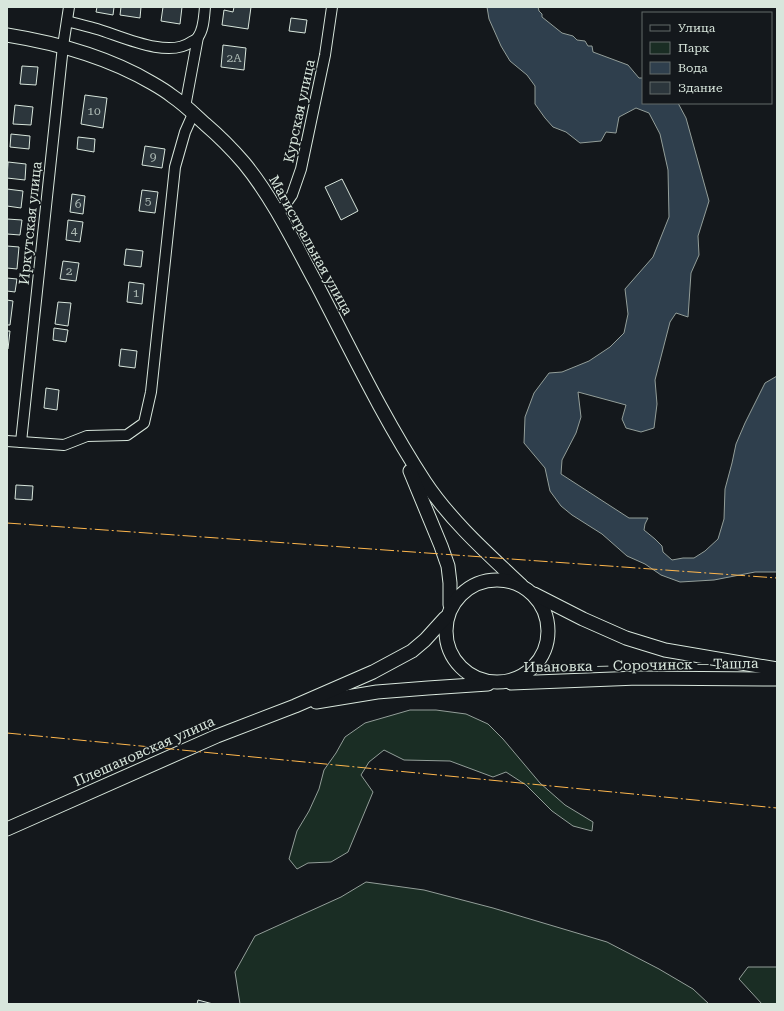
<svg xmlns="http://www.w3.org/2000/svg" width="784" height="1011" viewBox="0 0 784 1011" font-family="'Roboto Serif',serif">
<rect width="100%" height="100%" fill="#14181c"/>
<g fill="#1a2d24" stroke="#939e99">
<path d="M 410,710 L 436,710 L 466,714 L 488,724 L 503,739 L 540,783 L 565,805 L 593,822 L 592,831 L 573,826 L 552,811 L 526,785 L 506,772 L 493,777 L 450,761 L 404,760 L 384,750 L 369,762 L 361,775 L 373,792 L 348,852 L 331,862 L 308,863 L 297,869 L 289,859 L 297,831 L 309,811 L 319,789 L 324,770 L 336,753 L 345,737 L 365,723 Z"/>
<path d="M 366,882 L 424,890 L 493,908 L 607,942 L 659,969 L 693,989 L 709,1004 L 240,1004 L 235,972 L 255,936 L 341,897 Z"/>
<path d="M 748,967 L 777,967 L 777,1004 L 762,1004 L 739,979 Z"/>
</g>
<path fill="#2f3f4d" stroke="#939e99" d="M 487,7 L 538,7 L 539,11 L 542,14 L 542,17 L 562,33 L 573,36 L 577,40 L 585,41 L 588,46 L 592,46 L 593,52 L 628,65 L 639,78 L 643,78 L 643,103 L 678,103 L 686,118 L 709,201 L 698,236 L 699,255 L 691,273 L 688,317 L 676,313 L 670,322 L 655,380 L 657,404 L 654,428 L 641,432 L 626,428 L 622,419 L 626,405 L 578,392 L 581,417 L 576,433 L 562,460 L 561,474 L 629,518 L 648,518 L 645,524 L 644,530 L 655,539 L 662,546 L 663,552 L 672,560 L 683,558 L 694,558 L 705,551 L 718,539 L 724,519 L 725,489 L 732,463 L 736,444 L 745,423 L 765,383 L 777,376 L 777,572 L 755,572 L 714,580 L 680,582 L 661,575 L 645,564 L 627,556 L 602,534 L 572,515 L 561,506 L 550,491 L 545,468 L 524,443 L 525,417 L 534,393 L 549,373 L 562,372 L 589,361 L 610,347 L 624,333 L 628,314 L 625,289 L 653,257 L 669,217 L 668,170 L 660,134 L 649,113 L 636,108 L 619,117 L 616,133 L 606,132 L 601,141 L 580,143 L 566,132 L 553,127 L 545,118 L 535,104 L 535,86 L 527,75 L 510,61 L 501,46 L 489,19 Z"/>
<g fill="#2c363c" stroke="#d8e6dc">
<path d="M 97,7 L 114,7 L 113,15 L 96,12 Z"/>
<path d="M 121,7 L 141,7 L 140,18 L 120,15 Z"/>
<path d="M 163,7 L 182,7 L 180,24 L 161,21 Z"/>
<path d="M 234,7 L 251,7 L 248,29 L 222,25 L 224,10 L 233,12 Z"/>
<path d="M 291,18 L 307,20 L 305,33 L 289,31 Z"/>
<path d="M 223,45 L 246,48 L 244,70 L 221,67 Z"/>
<path d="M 22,66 L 38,67 L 36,85 L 20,84 Z"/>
<path d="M 85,95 L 107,98 L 103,128 L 81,124 Z"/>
<path d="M 15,105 L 33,107 L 31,125 L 13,124 Z"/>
<path d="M 11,134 L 30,136 L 29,149 L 10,147 Z"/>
<path d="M 78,137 L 95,139 L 94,152 L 77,149 Z"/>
<path d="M 145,146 L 165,149 L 162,168 L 142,165 Z"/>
<path d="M 8,162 L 26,164 L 25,180 L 7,178 Z"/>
<path d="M 342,179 L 358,211 L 341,220 L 325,187 Z"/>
<path d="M 7,189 L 23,191 L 21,208 L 7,206 Z"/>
<path d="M 142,190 L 158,192 L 155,213 L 139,211 Z"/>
<path d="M 72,194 L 85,196 L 83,214 L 70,212 Z"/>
<path d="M 7,219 L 22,220 L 20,235 L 7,234 Z"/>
<path d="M 68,220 L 83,222 L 80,242 L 66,240 Z"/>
<path d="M 7,246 L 19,247 L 17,269 L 7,268 Z"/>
<path d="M 126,249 L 143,251 L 141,267 L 124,265 Z"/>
<path d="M 63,261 L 79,263 L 76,281 L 60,279 Z"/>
<path d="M 7,278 L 17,279 L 15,292 L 7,291 Z"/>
<path d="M 129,282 L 144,284 L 142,304 L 127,302 Z"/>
<path d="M 7,300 L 13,301 L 10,325 L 7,325 Z"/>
<path d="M 58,302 L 71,303 L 68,326 L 55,324 Z"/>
<path d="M 54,328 L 68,330 L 66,342 L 53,340 Z"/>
<path d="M 7,331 L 10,331 L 8,349 L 7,348 Z"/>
<path d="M 121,349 L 137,351 L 135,368 L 119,366 Z"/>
<path d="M 46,388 L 59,390 L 57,410 L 44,408 Z"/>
<path d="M 16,485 L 33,486 L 32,500 L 15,499 Z"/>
<path d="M 198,1000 L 213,1004 L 197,1004 Z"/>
</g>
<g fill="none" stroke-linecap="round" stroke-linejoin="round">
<defs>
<g id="minor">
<path d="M 67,21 C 77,24 87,26 97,29 C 121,36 168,59 191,42 C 193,41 197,39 198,37 C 204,29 204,16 205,7"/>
<path d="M 185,107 L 198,37"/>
<path d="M 278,215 L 292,195 L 301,169 L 325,55 L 332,7"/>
<path d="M 7,441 L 64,445 L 87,436 L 127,435 L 144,423 L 151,392 L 175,167 L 185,132 L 193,114"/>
<path d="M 21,442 L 63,46 L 69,7"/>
</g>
<g id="major">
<path d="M 7,35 C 57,43 108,57 152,83 C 159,87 166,91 172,96 C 184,104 194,114 205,124 C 219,136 232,149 244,163 C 272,197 294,242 315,281 C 350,348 383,418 425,482 C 451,521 487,553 521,585"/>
<path d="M 410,471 L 441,546 L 448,566 L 450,583 L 450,605"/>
<circle cx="497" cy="631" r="51"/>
<path d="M 534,594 L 583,619 L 626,638 L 665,650 L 777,669"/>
<path d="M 511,683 L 638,678 L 777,679"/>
<path d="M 316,702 L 377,692 L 428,688 L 488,684"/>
<path d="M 7,829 L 217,736 L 295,706 L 373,672 L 412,651 L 425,640 L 445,618"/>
</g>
</defs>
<use href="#minor" stroke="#d8e6dc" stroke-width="12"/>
<use href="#major" stroke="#d8e6dc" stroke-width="15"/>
<use href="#minor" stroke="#14181c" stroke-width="10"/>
<use href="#major" stroke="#14181c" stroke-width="13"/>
<g stroke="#ffb74d" stroke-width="1" stroke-dasharray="14 3 2 3" stroke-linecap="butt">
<path d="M 7,523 L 777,578"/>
<path d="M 7,733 L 777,808"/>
</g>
</g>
<g text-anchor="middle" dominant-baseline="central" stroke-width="3" stroke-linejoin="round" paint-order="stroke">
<g font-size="12" fill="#adbab4">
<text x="234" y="58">2А</text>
<text x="94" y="111">10</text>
<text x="153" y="157">9</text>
<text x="148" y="201">5</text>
<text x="78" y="204">6</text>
<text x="74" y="231">4</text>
<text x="69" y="271">2</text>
<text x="136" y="293">1</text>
</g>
<g font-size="14" fill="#d8e6dc" stroke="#14181c">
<text transform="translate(299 111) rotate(-78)">Курская улица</text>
<text transform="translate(30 223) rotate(-84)">Иркутская улица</text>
<text transform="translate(311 245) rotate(61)">Магистральная улица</text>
<text transform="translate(641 665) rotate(-1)">Ивановка — Сорочинск — Ташла</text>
<text transform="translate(144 751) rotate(-24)">Плешановская улица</text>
</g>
</g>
<rect width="784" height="1011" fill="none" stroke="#d8e6dc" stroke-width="16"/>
<rect x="642" y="12" width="130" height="92" fill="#14181c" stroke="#626a69"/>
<rect x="650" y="25" width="20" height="6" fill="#14181c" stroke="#626a69"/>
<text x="678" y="32" font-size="12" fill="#d8e6dc">Улица</text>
<rect x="650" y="42" width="20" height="12" fill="#1a2d24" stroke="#626a69"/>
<text x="678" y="52" font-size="12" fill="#d8e6dc">Парк</text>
<rect x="650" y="62" width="20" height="12" fill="#2f3f4d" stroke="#626a69"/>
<text x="678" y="72" font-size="12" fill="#d8e6dc">Вода</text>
<rect x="650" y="82" width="20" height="12" fill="#2c363c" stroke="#626a69"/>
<text x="678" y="92" font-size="12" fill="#d8e6dc">Здание</text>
</svg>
